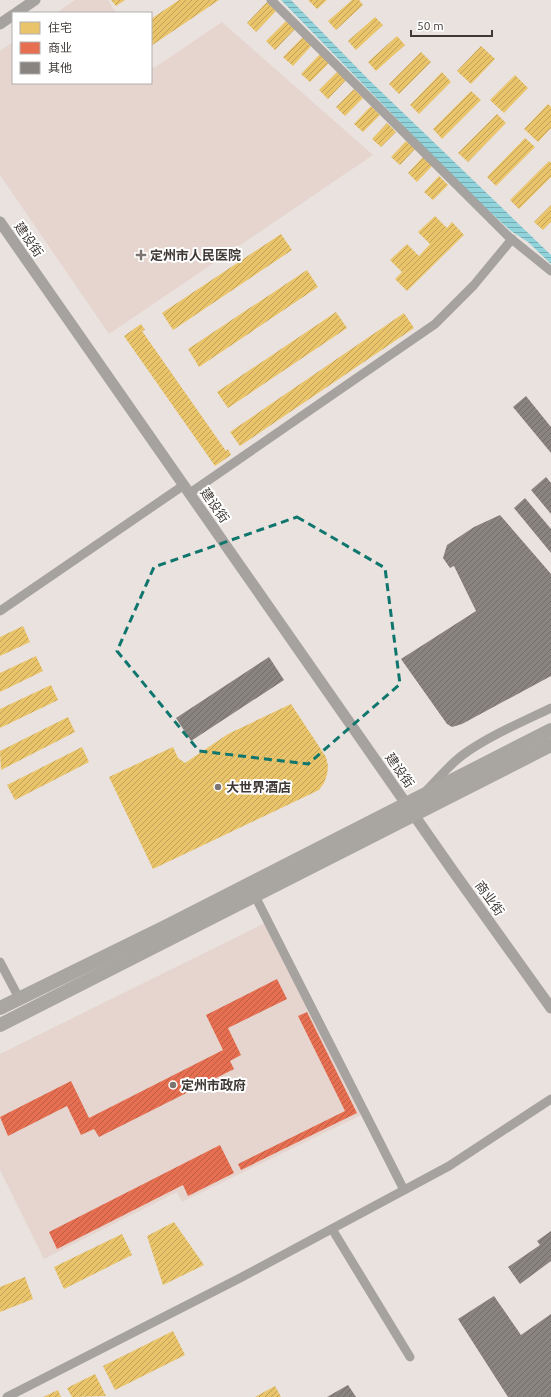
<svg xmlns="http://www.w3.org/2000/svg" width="551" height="1397" viewBox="0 0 551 1397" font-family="Ubuntu,'Noto Sans SC',sans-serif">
<defs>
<pattern id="water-rules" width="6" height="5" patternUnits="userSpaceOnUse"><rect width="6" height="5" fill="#90d3db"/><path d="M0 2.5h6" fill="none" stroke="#77acb2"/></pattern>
<pattern id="homes-hatch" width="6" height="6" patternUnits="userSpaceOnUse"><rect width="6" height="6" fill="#e9c46a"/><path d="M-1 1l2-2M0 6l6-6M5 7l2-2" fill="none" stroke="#bea058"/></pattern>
<pattern id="shops-hatch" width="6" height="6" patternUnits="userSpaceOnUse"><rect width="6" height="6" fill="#e76f51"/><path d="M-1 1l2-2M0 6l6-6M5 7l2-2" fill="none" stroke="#bd5c44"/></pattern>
<pattern id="building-hatch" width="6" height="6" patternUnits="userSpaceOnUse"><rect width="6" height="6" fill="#8a8481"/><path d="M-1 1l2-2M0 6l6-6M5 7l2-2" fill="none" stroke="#726d6a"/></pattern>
</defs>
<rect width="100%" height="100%" fill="#eae2de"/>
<g fill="#e5d5ce">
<path d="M 75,0 L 108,0 L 116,13 L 56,13 Z"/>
<path d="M 222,22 L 373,155 L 109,334 L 0,175 L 0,51 L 13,42 L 13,83 L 151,83 L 151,65 L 154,68 Z"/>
<path d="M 265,923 L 361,1115 L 182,1202 L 177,1192 L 44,1259 L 0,1170 L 0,1054 Z"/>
</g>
<path fill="url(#water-rules)" d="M 281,0 L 291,0 L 368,79 L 551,255 L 551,264 L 528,242 L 511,231 L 471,195 Z"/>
<g fill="url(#homes-hatch)">
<path d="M 111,0 L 125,0 L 116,6 Z"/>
<path d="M 179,0 L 219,0 L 151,46 L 151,19 Z"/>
<path d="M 308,0 L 327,0 L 317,9 Z"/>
<path d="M 352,0 L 359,0 L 363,5 L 336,30 L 328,21 Z"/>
<path d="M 267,2 L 276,11 L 256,32 L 247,23 Z"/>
<path d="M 375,17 L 383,25 L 356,50 L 348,41 Z"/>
<path d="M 286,21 L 295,29 L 275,50 L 266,41 Z"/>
<path d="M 397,36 L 405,45 L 376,71 L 368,62 Z"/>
<path d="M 303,37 L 312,45 L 293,66 L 283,57 Z"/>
<path d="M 481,46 L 495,59 L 471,84 L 457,71 Z"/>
<path d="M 421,52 L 431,62 L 399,94 L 389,84 Z"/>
<path d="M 320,54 L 329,63 L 310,82 L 301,74 Z"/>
<path d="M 338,71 L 347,79 L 328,99 L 319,90 Z"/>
<path d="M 442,72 L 451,82 L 419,114 L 410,105 Z"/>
<path d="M 515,75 L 528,88 L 504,113 L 490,100 Z"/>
<path d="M 354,89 L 363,98 L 345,116 L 336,107 Z"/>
<path d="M 471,91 L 481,100 L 442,139 L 433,129 Z"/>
<path d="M 548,104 L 551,107 L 551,128 L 538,142 L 524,129 Z"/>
<path d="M 371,106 L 380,115 L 363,132 L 354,124 Z"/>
<path d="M 497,114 L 506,123 L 468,162 L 458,153 Z"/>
<path d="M 387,123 L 396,132 L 381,147 L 372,139 Z"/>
<path d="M 525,138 L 535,147 L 496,186 L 487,177 Z"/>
<path d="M 406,141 L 415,149 L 400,165 L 391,157 Z"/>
<path d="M 423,157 L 432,166 L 417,182 L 408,173 Z"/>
<path d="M 549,161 L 551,163 L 551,177 L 519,209 L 510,200 Z"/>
<path d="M 439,176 L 448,185 L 433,200 L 424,192 Z"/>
<path d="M 551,205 L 551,222 L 543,230 L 534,222 Z"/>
<path d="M 435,216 L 447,228 L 452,222 L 464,235 L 407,291 L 395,279 L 402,272 L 390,260 L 407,244 L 419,256 L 430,244 L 418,232 Z"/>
<path d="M 281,234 L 292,250 L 173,330 L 162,313 Z"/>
<path d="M 307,270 L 318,287 L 199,367 L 188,349 Z"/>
<path d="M 336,312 L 347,328 L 228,408 L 217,392 Z"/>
<path d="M 404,313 L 414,328 L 240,446 L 230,432 Z"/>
<path d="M 141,324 L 145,330 L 142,331 L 226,451 L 228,449 L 231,455 L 215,466 L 124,336 Z"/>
<path d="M 23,626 L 30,642 L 0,656 L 0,637 Z"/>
<path d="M 36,656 L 43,671 L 0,692 L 0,673 Z"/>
<path d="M 51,685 L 58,700 L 0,728 L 0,709 Z"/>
<path d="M 291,704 L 326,757 L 328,766 L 327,775 L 324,783 L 319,790 L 153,869 L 109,777 L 173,747 L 178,758 L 185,763 L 228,734 Z"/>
<path d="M 68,717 L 75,732 L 1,770 L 0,751 Z"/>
<path d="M 82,747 L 89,762 L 15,800 L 7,785 Z"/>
<path d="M 174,1222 L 204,1265 L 163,1285 L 147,1236 Z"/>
<path d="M 122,1234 L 132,1255 L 64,1289 L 54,1267 Z"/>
<path d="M 25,1277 L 33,1299 L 0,1312 L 0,1287 Z"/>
<path d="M 173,1331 L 185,1355 L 115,1390 L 103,1366 Z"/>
<path d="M 95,1374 L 106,1396 L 72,1397 L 67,1388 Z"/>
<path d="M 275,1386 L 281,1397 L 255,1397 Z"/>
<path d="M 58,1390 L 61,1397 L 43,1397 Z"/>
</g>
<g fill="url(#shops-hatch)">
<path d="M 277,979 L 287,999 L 228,1028 L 241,1055 L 230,1061 L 234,1069 L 99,1137 L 94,1129 L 81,1135 L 67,1106 L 8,1136 L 0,1117 L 71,1081 L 89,1118 L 223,1050 L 206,1015 Z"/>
<path d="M 307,1012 L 357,1113 L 241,1170 L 238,1164 L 345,1111 L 298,1016 Z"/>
<path d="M 220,1145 L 234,1173 L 188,1196 L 183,1185 L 57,1249 L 49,1232 Z"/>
</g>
<g fill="url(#building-hatch)">
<path d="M 526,396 L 551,427 L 551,453 L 513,407 Z"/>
<path d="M 546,477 L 551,483 L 551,514 L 531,490 Z"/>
<path d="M 525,498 L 551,529 L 551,553 L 514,508 Z"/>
<path d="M 500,515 L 551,574 L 551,676 L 462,724 L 452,727 L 447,724 L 401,659 L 476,611 L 454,566 L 450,568 L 443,558 L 447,545 L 474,527 Z"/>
<path d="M 269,657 L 284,680 L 191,741 L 176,718 Z"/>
<path d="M 551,1231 L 551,1261 L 520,1284 L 508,1267 L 540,1245 L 537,1241 Z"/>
<path d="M 494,1296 L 521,1335 L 551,1314 L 551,1397 L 508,1397 L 458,1319 Z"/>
<path d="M 348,1385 L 356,1397 L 327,1397 Z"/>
</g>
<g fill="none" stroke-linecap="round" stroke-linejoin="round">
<g stroke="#a5a2a0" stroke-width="9">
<path d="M 271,0 L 509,237 L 551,271"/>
<path d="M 190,493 L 435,324 L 474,285 L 512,239"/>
<path d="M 0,611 L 184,485"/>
<path d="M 427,790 C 439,778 450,764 464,754 C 491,735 522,722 551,708"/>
<path d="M 255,896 L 404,1190"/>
<path d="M 0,962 L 19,998"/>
<path d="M 332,1229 L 410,1357"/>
<path d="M 7,1397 L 242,1277 L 449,1166 L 551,1099"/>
</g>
<g stroke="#a5a2a0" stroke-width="11">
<path d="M 16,13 L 35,0"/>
<path d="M 0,24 L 13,15"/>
<path d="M 0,222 L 453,871 L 551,1008"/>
</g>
<g stroke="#a9a6a2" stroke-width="14">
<path d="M 0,1008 L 167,926 L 551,730"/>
<path d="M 0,1025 L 551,745"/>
</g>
</g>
<path fill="none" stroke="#0f766e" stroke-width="3" stroke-dasharray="8 5" stroke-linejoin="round" d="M 297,517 L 385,568 L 400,684 L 308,764 L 199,751 L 117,651 L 154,567 Z"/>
<g fill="#7b7471" stroke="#fff" stroke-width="1.5">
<path d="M139 249h4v4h4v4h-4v4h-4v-4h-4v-4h4z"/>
<circle cx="218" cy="787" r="4"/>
<circle cx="173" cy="1085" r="4"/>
</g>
<g text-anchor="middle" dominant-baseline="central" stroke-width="4" stroke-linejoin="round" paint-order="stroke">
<g font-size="13" fill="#3f3936" stroke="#fff">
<text transform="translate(29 239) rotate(55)">建设街</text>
<text transform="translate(215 505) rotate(55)">建设街</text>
<text transform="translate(400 770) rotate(55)">建设街</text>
<text transform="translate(490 898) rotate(54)">商业街</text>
</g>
<g font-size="13" font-weight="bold" fill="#3f3936" stroke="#fff" text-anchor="start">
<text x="150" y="255">定州市人民医院</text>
<text x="226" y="787">大世界酒店</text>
<text x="181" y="1085">定州市政府</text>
</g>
</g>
<rect x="12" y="12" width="140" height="72" fill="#ffffff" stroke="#b2b0af"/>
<rect x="20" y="22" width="20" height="12" fill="#e9c46a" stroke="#b2b0af"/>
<text x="48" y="32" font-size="12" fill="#3f3936">住宅</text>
<rect x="20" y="42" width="20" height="12" fill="#e76f51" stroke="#b2b0af"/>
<text x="48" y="52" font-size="12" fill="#3f3936">商业</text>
<rect x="20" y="62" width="20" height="12" fill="#8a8481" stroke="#b2b0af"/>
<text x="48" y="72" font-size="12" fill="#3f3936">其他</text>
<path d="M411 30v6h81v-6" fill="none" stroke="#3f3936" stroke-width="2"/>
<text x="417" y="30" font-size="12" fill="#3f3936" stroke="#ffffff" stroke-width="3" paint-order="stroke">50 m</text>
</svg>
